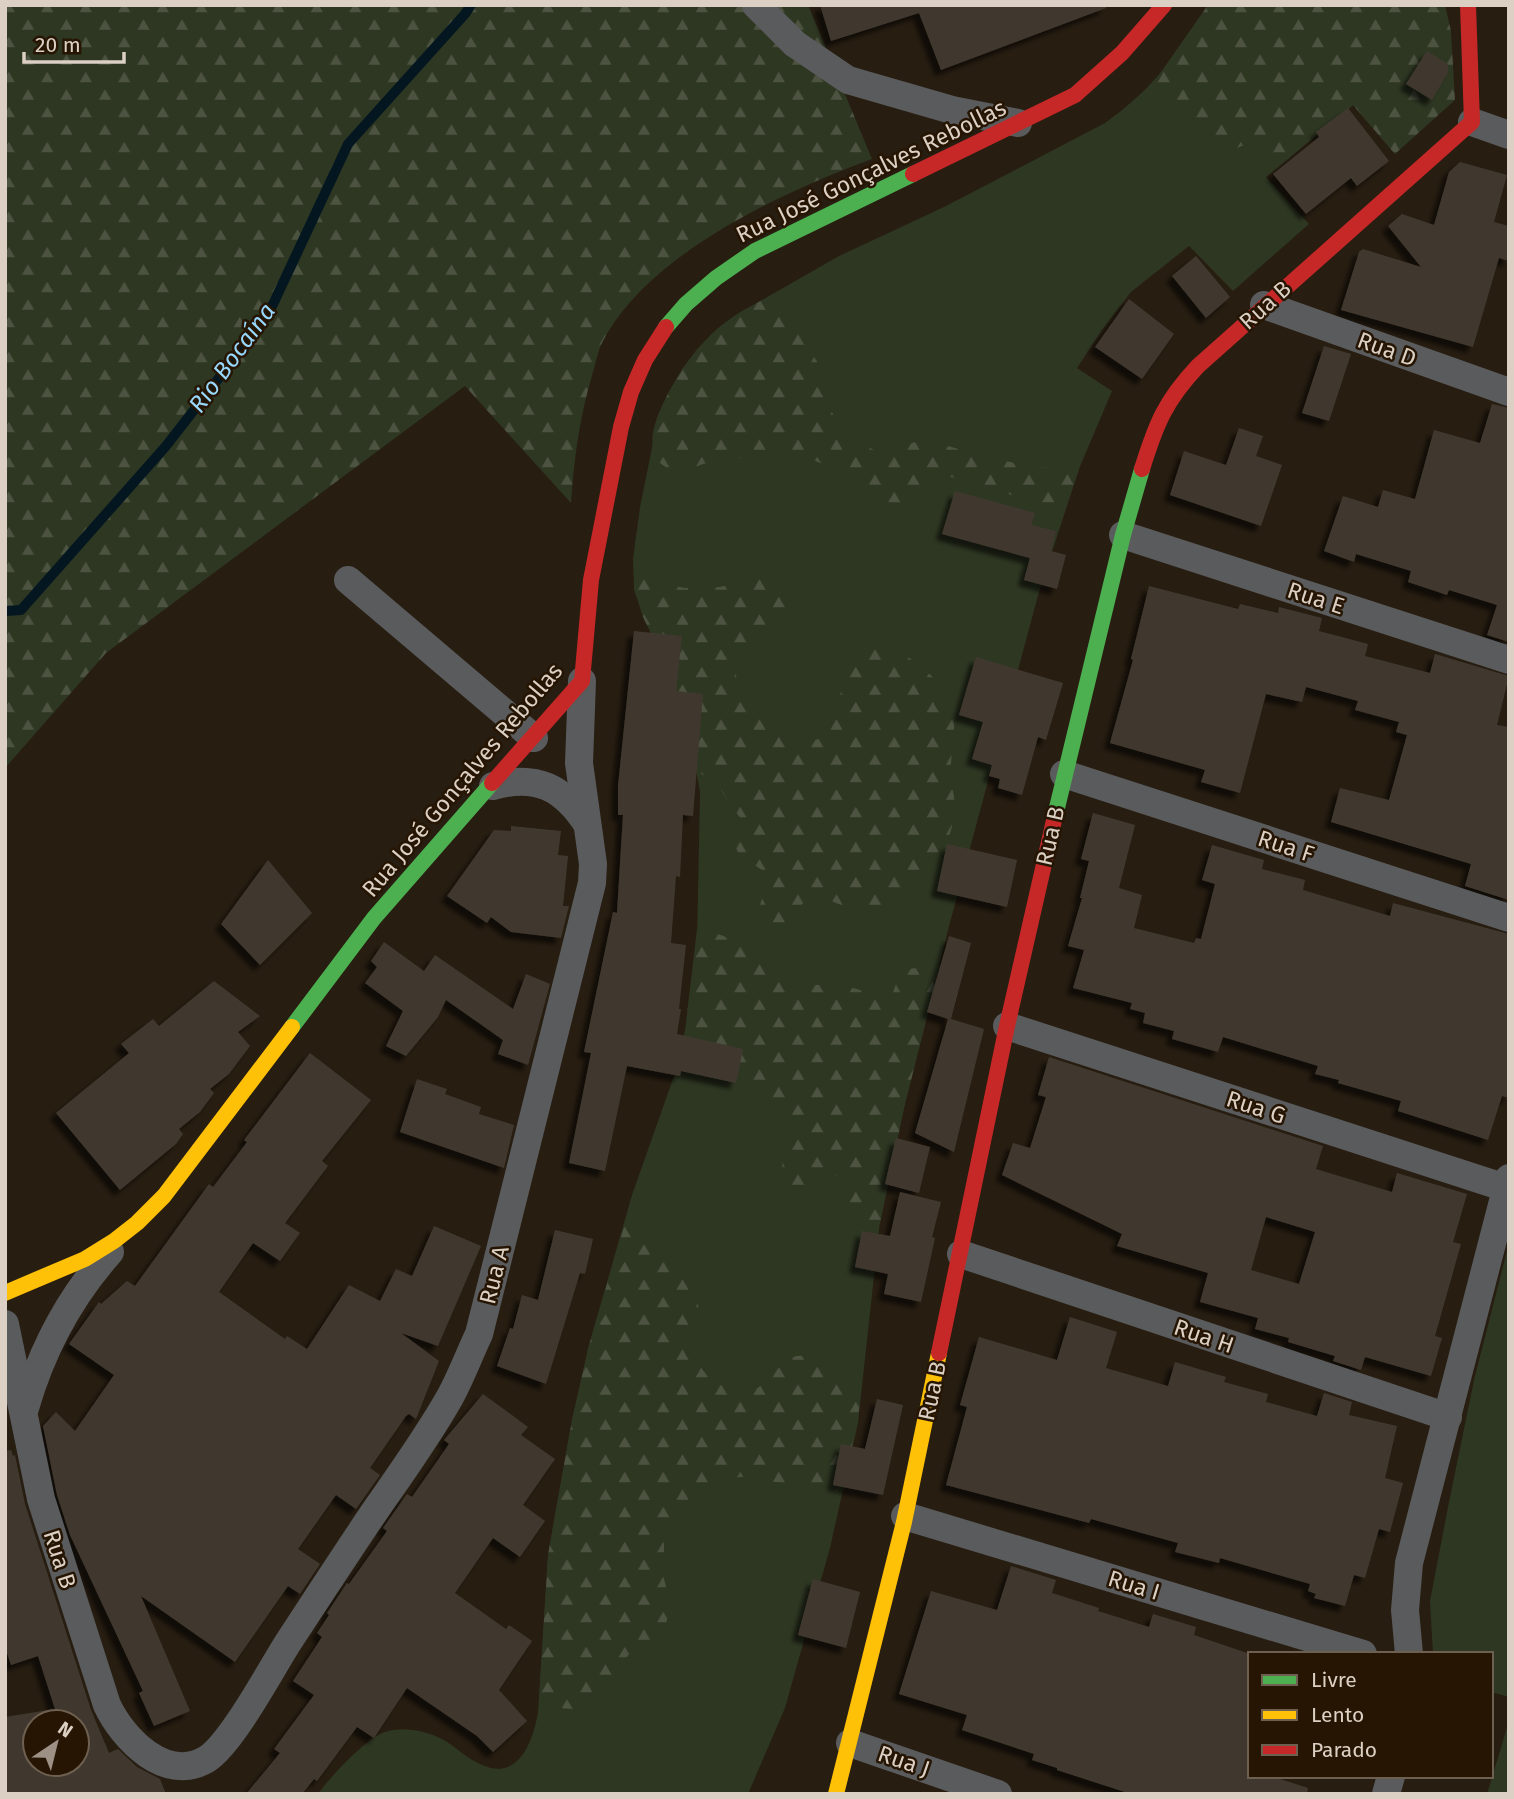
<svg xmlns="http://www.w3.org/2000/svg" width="1514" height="1799" viewBox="0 0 1514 1799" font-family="'Fira Sans',sans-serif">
<defs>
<pattern id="forest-firs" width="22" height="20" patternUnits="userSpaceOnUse" patternTransform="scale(1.75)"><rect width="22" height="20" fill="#2e3722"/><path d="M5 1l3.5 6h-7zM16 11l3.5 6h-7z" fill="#4c5340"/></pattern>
<filter id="shadow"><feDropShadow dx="-6" dy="6" stdDeviation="2" flood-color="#0009"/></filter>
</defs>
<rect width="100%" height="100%" fill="#271d11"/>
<g fill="#2e3722">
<path d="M 1208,5 L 1445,5 L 1395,154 L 1353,105 L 1266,177 L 1309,224 L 1233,291 L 1189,246 L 1131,292 L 1102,330 L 1077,368 L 1112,391 L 1079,469 L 1039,592 L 948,930 L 904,1108 L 881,1212 L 858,1423 L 830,1548 L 785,1708 L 748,1794 L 318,1794 C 329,1778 367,1737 385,1732 C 403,1726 426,1731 442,1739 C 455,1746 465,1757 478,1763 C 517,1784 533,1743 538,1712 L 548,1555 L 572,1420 L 589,1345 L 632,1195 L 674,1076 L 687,1022 L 697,941 L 700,792 L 689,732 L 634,589 L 633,559 L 640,507 L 657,423 L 667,395 L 682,369 L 698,348 L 717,329 L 739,313 L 839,256 L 944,207 L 1105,123 C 1155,87 1176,56 1208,5 Z"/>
<path d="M 1509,1243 L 1509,1697 L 1491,1692 L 1491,1654 L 1433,1654 L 1430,1601 L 1448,1507 L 1474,1380 Z"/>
<path d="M 1509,1721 L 1509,1794 L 1487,1794 Z"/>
</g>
<g fill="url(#forest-firs)">
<path d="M 5,5 L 808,5 L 872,159 C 783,192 649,253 603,341 C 598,350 596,362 593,372 C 580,415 574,458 571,503 L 465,386 L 106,653 L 5,768 Z"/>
<path d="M 1208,5 L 1445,5 L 1451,31 L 1455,100 L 1395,154 L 1353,105 L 1266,177 C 1273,164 1277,156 1267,144 L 1256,141 L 1231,150 L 1211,141 L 1202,133 L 1154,82 Z"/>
<path d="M 774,294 L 794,315 L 805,332 L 812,354 L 830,381 C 829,390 827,399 830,408 C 836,425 872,457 891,453 C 904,450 908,441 927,440 C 977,454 1026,470 1079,469 L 1065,509 L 1026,501 L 978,482 L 950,477 C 912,498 902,518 858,488 C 850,483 844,476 837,471 C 820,461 799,457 783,445 C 774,448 766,452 757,455 C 742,459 725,459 710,462 C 701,464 692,469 684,469 C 680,469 671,469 668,468 C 621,446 693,351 715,331 C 732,315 753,305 774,294 Z"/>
<path d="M 634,576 L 684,588 L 720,587 L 761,577 L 789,588 L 800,602 L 795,614 L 743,660 C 738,666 734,671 737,679 C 739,687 748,692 754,698 C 771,714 792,744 819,739 C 843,734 836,670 858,650 C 879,631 924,665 938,683 C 942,689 945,696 948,702 C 961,729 949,748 951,775 C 952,788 955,797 955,811 C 954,828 936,878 922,888 C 913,895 901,888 892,896 C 886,902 883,913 874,915 C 865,917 828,898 815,895 C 796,904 790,923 774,936 L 763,932 C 751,917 765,894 769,878 C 761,863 737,863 735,843 L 749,828 L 733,809 L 721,790 L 695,768 L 658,648 L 643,617 L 634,589 Z"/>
<path d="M 697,929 C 713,931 750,944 760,956 C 767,965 767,977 778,982 C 797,989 818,983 837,985 C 853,987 869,993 884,997 L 892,995 L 900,973 L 906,969 L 940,966 L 904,1108 L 880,1224 C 862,1224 844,1216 843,1196 L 848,1184 L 846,1179 L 841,1175 C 831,1174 828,1181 819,1187 C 814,1190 808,1191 801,1193 C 788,1188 782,1173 782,1159 L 794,1146 L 797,1139 L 793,1124 L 746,1078 L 729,1056 L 717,1047 L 685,1031 Z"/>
<path d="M 626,1220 C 651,1240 687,1274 698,1305 C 700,1312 698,1319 697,1326 C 693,1355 694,1368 721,1385 C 766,1413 775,1351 803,1356 C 819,1359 848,1392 860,1404 L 843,1492 L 742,1477 L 725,1478 L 709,1485 L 669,1522 L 664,1536 L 664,1579 L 670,1601 L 665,1631 L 656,1640 L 629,1654 L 606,1689 L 594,1701 L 573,1709 L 545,1707 L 539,1702 L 548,1555 L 572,1420 L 589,1345 Z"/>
</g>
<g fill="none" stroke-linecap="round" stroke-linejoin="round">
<path stroke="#041721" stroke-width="10" d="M 5,611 L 21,610 L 166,446 L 268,315 L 348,144 L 465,14 L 471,5"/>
</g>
<g fill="#41392f" fill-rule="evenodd" filter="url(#shadow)">
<path d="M 820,5 L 1106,5 L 1106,8 L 941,70 L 919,13 L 831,41 Z"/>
<path d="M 1427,51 L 1448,64 L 1448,72 L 1432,100 L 1406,84 Z"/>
<path d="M 1348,108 L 1389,161 L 1357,186 L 1351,178 L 1306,214 L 1273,174 L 1319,137 L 1316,132 Z"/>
<path d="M 1460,162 L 1507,175 L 1494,222 L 1509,226 L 1509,261 L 1499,258 L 1473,347 L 1341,310 L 1359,252 L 1363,249 L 1421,267 L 1388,226 L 1402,214 L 1434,225 L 1449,172 Z"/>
<path d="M 1196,256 L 1230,297 L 1206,318 L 1172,276 Z"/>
<path d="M 1129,299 L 1174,334 L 1142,379 L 1095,347 Z"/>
<path d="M 1324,346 L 1351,354 L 1329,421 L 1302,413 Z"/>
<path d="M 1492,404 L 1509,408 L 1509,642 L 1487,635 L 1497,605 L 1449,590 L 1447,595 L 1408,582 L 1411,571 L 1356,554 L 1354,562 L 1324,551 L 1343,496 L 1378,507 L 1383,490 L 1415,499 L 1434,430 L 1480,443 Z"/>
<path d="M 1239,428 L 1263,436 L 1256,456 L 1282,465 L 1261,526 L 1170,495 L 1184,451 L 1226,465 Z"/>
<path d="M 955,491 L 1035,513 L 1031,525 L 1056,531 L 1051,551 L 1066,555 L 1057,589 L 1024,580 L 1030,558 L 942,534 Z"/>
<path d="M 1149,586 L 1238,609 L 1240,604 L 1278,613 L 1279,607 L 1322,618 L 1319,631 L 1368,644 L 1365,656 L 1430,673 L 1435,654 L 1509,676 L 1497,725 L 1509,727 L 1509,900 L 1465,886 L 1471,864 L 1331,822 L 1340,788 L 1389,800 L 1407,735 L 1396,732 L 1399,722 L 1355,710 L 1358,701 L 1306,687 L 1302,702 L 1266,694 L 1240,793 L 1201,782 L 1205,770 L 1110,743 L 1133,660 L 1131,659 Z"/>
<path d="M 634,631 L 682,636 L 676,691 L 703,694 L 693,816 L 683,815 L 680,877 L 676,876 L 671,943 L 686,945 L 679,1009 L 681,1009 L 677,1034 L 743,1049 L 736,1083 L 681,1071 L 680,1076 L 627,1066 L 605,1171 L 569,1163 L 591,1053 L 584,1052 L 613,912 L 617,913 L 623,815 L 618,815 L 618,786 Z"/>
<path d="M 976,657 L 1063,683 L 1046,740 L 1038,737 L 1022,795 L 998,788 L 1000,779 L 989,776 L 992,765 L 972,759 L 983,722 L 959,715 Z"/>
<path d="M 1093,813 L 1135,825 L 1119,888 L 1142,895 L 1134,928 L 1194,943 L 1196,938 L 1201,939 L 1215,884 L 1202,880 L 1212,845 L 1264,860 L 1262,869 L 1305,880 L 1303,890 L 1390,916 L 1393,903 L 1509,934 L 1509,1098 L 1502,1096 L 1488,1140 L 1398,1111 L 1401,1101 L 1338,1083 L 1339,1080 L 1315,1074 L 1318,1066 L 1223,1037 L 1218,1052 L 1172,1039 L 1174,1031 L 1143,1023 L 1145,1013 L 1130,1009 L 1132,1003 L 1073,988 L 1084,950 L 1068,946 L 1082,898 L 1080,898 L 1089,861 L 1081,859 Z"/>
<path d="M 511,826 L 561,831 L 558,855 L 568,856 L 563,906 L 569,906 L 561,938 L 511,932 L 491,917 L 487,923 L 447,896 L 494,830 L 511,831 Z"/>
<path d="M 947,844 L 1017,860 L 1007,907 L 937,891 Z"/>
<path d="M 268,860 L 312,913 L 260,965 L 221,924 Z"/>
<path d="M 949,936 L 971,943 L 951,1019 L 984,1029 L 954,1152 L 915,1133 L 948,1019 L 927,1012 Z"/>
<path d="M 384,942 L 424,971 L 435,955 L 513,1009 L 526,974 L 550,984 L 528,1065 L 498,1054 L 503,1040 L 446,1000 L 438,1017 L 406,1056 L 386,1046 L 403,1011 L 365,983 L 377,967 L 371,961 Z"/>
<path d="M 214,981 L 260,1016 L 238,1032 L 250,1046 L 229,1074 L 210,1089 L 214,1093 L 200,1112 L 179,1129 L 183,1134 L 176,1144 L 120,1190 L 56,1113 L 129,1053 L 121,1044 L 153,1019 L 159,1026 Z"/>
<path d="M 310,1053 L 371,1100 L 322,1161 L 328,1166 L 285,1223 L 300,1233 L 280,1261 L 253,1243 L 219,1292 L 285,1339 L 287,1336 L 307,1349 L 349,1285 L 380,1301 L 396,1269 L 412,1276 L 434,1226 L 481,1246 L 438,1346 L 401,1333 L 439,1361 L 416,1419 L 409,1414 L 406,1416 L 370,1468 L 380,1475 L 356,1509 L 336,1495 L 298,1549 L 320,1564 L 300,1594 L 288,1586 L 235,1662 L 141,1596 L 190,1711 L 154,1726 L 139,1693 L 143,1691 L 70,1535 L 57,1495 L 43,1426 L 56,1412 L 75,1431 L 114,1375 L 69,1344 L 99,1302 L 101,1304 L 127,1281 L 135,1286 L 209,1184 L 213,1187 L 247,1142 L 244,1140 Z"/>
<path d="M 1049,1057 L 1323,1146 L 1316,1169 L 1392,1192 L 1397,1173 L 1467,1194 L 1453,1242 L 1461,1244 L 1435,1336 L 1442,1338 L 1431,1376 L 1365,1357 L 1361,1370 L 1333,1361 L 1335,1356 L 1288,1342 L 1289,1338 L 1255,1329 L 1258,1318 L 1200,1302 L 1208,1273 L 1117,1246 L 1122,1234 L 1002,1175 L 1013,1143 L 1030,1148 L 1046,1097 L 1038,1095 ZM 1266,1217 L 1315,1232 L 1299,1284 L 1251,1270 Z"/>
<path d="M 417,1079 L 447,1089 L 445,1094 L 481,1107 L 479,1114 L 514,1125 L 504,1168 L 400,1132 Z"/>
<path d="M 896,1138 L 930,1147 L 919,1193 L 885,1184 Z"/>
<path d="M 900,1192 L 941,1202 L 932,1237 L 935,1238 L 921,1302 L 884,1294 L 888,1274 L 855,1267 L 862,1231 L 890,1236 Z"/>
<path d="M 555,1230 L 593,1239 L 585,1274 L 580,1273 L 546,1384 L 497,1366 L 510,1328 L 513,1329 L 522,1295 L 538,1300 Z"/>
<path d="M 1070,1317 L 1117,1332 L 1106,1368 L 1168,1386 L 1175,1362 L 1226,1377 L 1224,1382 L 1268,1394 L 1266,1402 L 1317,1416 L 1324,1393 L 1352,1402 L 1349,1415 L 1397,1426 L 1385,1478 L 1403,1483 L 1390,1532 L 1379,1529 L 1365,1578 L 1354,1575 L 1345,1606 L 1314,1598 L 1316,1594 L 1308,1591 L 1310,1584 L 1220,1558 L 1219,1563 L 1175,1552 L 1178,1543 L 1091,1519 L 1089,1523 L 946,1485 L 967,1407 L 960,1405 L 979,1337 L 1057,1360 Z"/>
<path d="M 483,1394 L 528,1427 L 521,1435 L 555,1459 L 523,1505 L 545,1521 L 520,1557 L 493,1538 L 455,1593 L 506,1629 L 509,1625 L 532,1641 L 499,1690 L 527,1721 L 493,1752 L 477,1736 L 407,1688 L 374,1738 L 357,1727 L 317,1781 L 314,1779 L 302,1794 L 246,1794 L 280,1753 L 274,1749 L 314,1695 L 293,1681 L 322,1637 L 317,1633 L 329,1615 L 327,1613 L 347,1583 L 349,1584 L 387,1531 L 383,1528 L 407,1494 L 412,1497 L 449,1444 L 444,1440 Z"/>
<path d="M 877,1399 L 903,1405 L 883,1495 L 833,1485 L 841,1444 L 865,1449 Z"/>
<path d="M 11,1450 L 13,1456 L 15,1455 L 25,1504 L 44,1563 L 91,1710 L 109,1753 L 118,1749 L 137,1767 L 160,1779 L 166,1794 L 5,1794 L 5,1717 L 55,1709 L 38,1656 L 11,1665 L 5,1647 L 5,1451 ZM 35,1722 L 77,1722 L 77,1764 L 35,1764 Z"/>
<path d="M 1011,1566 L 1056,1580 L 1052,1593 L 1099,1608 L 1098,1611 L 1149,1627 L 1153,1614 L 1196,1627 L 1194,1635 L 1250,1654 L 1250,1776 L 1271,1776 L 1308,1788 L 1307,1794 L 1131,1794 L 1057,1770 L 1057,1768 L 1032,1760 L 1034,1754 L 962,1730 L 967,1715 L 899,1694 L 931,1591 L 997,1610 Z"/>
<path d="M 813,1579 L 860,1592 L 846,1648 L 798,1635 Z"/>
</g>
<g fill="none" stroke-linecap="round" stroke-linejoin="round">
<g stroke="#5a5b5d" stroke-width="28">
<path d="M 756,5 L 795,44 L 848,80 L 952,110 L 1018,123"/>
<path d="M 1472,122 L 1509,135"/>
<path d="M 1264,305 L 1509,392"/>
<path d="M 1123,535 L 1509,660"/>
<path d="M 348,580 L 534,738"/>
<path d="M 1064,774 L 1509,918"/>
<path d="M 493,786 C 536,774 563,787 587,824"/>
<path d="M 1007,1026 L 1506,1188"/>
<path d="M 961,1254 L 1448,1417"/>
<path d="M 5,1324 L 41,1499 L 107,1705 C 123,1739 166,1784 207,1759 C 232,1743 271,1669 289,1641 C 318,1597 347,1552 377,1508 C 402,1472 428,1436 450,1397 C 461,1377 469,1355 479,1334 L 592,883 L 593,864 L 579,763 L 582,681"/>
<path d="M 25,1408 C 42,1349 69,1298 110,1252"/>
<path d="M 905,1516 L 1363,1654"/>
<path d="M 1409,1654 L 1405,1610 L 1409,1563 L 1509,1178"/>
<path d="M 850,1743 L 998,1794"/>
<path d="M 1386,1794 L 1391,1776"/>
</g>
<g stroke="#4caf50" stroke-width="16">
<path d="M 666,327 L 686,304 L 716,278 L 755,251 L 913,174"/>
<path d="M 1055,816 L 1123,535 L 1142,469"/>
<path d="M 292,1027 L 374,918 L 492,783"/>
</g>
<g stroke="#ffc107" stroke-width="16">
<path d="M 5,1293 L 85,1259 L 114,1241 L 137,1223 L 164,1196 L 292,1027"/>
<path d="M 836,1794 L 904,1522 L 939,1353"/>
</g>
<g stroke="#c62828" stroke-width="16">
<path d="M 913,174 L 1075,95 L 1122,53 L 1164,5"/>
<path d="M 1142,469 C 1156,424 1165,401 1198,366 L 1472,122 L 1468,5"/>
<path d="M 492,783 L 582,681 L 591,580 L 621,427 L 631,392 L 645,360 L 666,327"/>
<path d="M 939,1353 L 1007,1026 L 1055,816"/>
</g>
</g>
<g text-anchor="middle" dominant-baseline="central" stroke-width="5" stroke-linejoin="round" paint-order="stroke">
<g font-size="23" fill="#dcd0c4" stroke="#251502">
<text transform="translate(871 171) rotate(-26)">Rua José Gonçalves Rebollas</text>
<text transform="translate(1265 305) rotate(-42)">Rua B</text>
<text transform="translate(1387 349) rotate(20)">Rua D</text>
<text transform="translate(1316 598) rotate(18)">Rua E</text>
<text transform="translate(462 780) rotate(-50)">Rua José Gonçalves Rebollas</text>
<text transform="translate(1050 836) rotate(-77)">Rua B</text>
<text transform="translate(1286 846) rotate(18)">Rua F</text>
<text transform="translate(1256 1107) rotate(18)">Rua G</text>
<text transform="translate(494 1275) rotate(-76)">Rua A</text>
<text transform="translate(1204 1336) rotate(19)">Rua H</text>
<text transform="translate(932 1391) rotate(-78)">Rua B</text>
<text transform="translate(60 1559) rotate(72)">Rua B</text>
<text transform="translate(1134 1585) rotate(17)">Rua I</text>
<text transform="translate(904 1761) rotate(19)">Rua J</text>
</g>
<g font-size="24" font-style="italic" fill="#98d8fe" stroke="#251502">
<text transform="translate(232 358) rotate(-54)">Rio Bocaína</text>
</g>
</g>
<rect width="1514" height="1799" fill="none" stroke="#dcd0c4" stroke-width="14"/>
<rect x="1248" y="1652" width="245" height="126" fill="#251502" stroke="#6e6050" stroke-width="2"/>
<rect x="1262" y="1675" width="35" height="10" fill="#4caf50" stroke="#6e6050" stroke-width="2"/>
<text x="1311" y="1687" font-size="21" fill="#dcd0c4">Livre</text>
<rect x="1262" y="1710" width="35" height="10" fill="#ffc107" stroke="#6e6050" stroke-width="2"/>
<text x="1311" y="1722" font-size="21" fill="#dcd0c4">Lento</text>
<rect x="1262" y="1745" width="35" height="10" fill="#c62828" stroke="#6e6050" stroke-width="2"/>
<text x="1311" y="1757" font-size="21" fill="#dcd0c4">Parado</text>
<g transform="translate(56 1743) rotate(35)"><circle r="33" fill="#251502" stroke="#6e6050" stroke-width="2"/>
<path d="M0-5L12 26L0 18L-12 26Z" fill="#9d9185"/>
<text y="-10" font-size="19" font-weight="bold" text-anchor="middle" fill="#dcd0c4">N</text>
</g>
<path d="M24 52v10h100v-10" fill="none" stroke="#dcd0c4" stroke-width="3.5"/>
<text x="35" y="52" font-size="21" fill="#dcd0c4" stroke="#251502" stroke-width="5" paint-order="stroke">20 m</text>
</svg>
